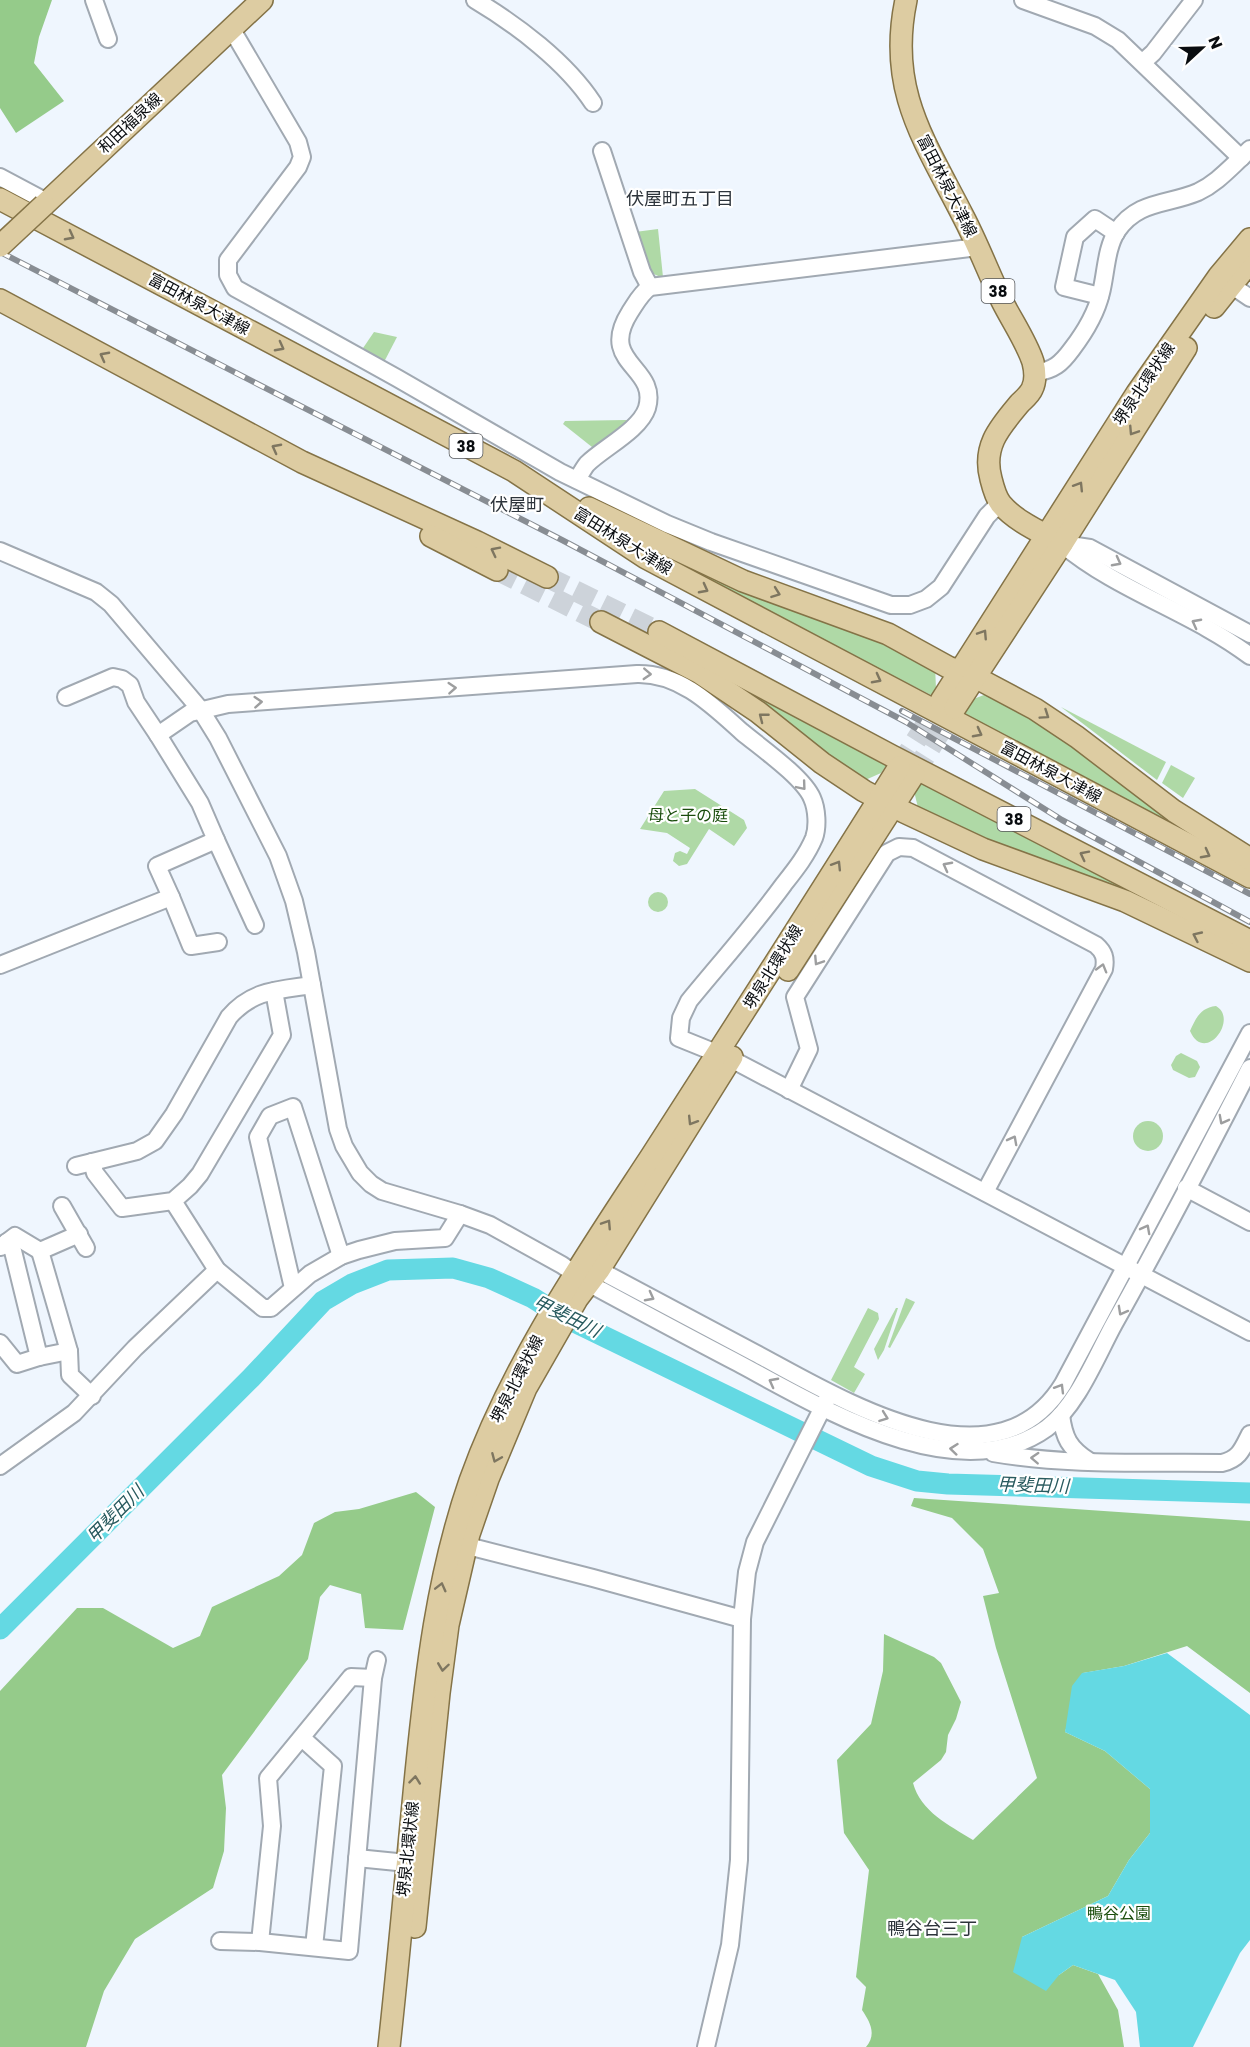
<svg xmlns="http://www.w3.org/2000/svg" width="1250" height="2047" viewBox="0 0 1250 2047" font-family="Poppins,'Noto Sans JP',sans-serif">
<rect width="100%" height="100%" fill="#eff6fe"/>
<g fill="#afd9a6">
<path d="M 658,229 L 663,277 C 644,276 640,247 635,232 Z"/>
<path d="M 374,332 L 397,337 L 383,364 L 361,351 Z"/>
<path d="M 626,420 L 629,423 L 598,448 L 592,447 L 563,424 L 565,421 Z"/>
<path d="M 627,528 L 893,641 L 935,665 L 936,689 L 933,696 L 668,562 Z"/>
<path d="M 728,673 L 889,761 L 881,773 L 863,781 L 739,690 Z"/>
<path d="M 989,693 L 1073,744 L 1170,820 L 1167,822 L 963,713 L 971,700 Z"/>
<path d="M 1061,707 L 1166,762 L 1157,780 Z"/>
<path d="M 1171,765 L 1195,778 L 1183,798 L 1162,783 Z"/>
<path d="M 922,779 L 1129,887 L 1126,892 L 1010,850 L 919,812 L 914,791 Z"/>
<path d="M 695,789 L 744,820 L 747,828 L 734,846 L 709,829 L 687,864 L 679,866 L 673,861 L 675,853 L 680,851 L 687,854 L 690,848 L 667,833 L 640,829 L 664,791 Z"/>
<circle cx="658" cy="902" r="10"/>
<path d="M 1216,1006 C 1239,1019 1205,1065 1190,1031 C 1196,1018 1200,1008 1216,1006 Z"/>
<path d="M 1181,1053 L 1197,1061 L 1200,1067 L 1195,1077 L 1189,1078 L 1173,1070 L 1171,1065 L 1176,1056 Z"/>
<circle cx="1148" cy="1136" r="15"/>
<path d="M 906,1298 L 915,1302 L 890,1348 L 888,1347 Z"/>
<path d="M 868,1308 L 878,1313 L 879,1319 L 854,1367 L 865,1374 L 854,1393 L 831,1380 Z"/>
<path d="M 896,1308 L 898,1308 L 884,1350 L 878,1360 L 874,1349 Z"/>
</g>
<g fill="#95cb8a">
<path d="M 0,0 L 52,0 L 39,37 L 34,63 L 64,101 L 16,133 L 0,108 Z"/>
<path d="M 416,1492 L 435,1507 L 403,1630 L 365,1628 L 361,1594 L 330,1585 L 320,1597 L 308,1659 L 222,1775 L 226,1808 L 224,1851 L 213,1888 L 135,1939 L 104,1991 L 86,2047 L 0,2047 L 0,1691 L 77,1608 L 103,1608 L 173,1648 L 200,1636 L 212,1607 L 279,1576 L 302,1555 L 314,1523 L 335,1512 L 359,1509 Z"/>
<path d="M 914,1498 L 1250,1521 L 1250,1693 L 1187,1646 L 1124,1666 L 1083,1673 L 1065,1732 L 1105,1751 L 1150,1789 L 1150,1833 L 1129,1860 L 1108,1896 L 1022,1937 L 1059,1975 L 1073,1965 L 1098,1974 L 1118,2010 L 1124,2047 L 866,2047 C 877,2034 870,2022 862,2010 L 866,1987 L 856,1977 L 869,1870 L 844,1833 L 837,1760 L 871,1724 L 883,1671 L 884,1634 L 934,1657 L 941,1663 L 961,1702 L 956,1719 L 948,1735 L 946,1752 L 941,1760 L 913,1783 C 921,1812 949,1825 973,1840 L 1037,1778 L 996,1648 L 983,1596 L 999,1593 L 983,1549 L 952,1518 L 911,1506 Z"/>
</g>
<path fill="#64d9e3" d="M 1167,1653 L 1250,1715 L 1250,1940 L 1240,1953 L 1193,2047 L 1140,2047 L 1136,2012 L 1115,1980 L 1073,1965 L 1059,1975 L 1046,1991 L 1013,1972 L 1022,1937 L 1108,1896 L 1129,1860 L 1150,1833 L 1150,1789 L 1105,1751 L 1065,1732 L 1072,1686 L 1082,1673 L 1124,1666 Z"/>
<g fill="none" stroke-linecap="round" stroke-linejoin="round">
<path stroke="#64d9e3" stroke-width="21" d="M 0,1629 L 251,1378 L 323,1301 L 352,1284 L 388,1270 L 453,1268 L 489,1278 L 533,1298 L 560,1315 L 871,1466 L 917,1481 L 948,1484 L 1250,1493"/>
<g stroke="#cdd3da" stroke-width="21" stroke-dasharray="21 10" stroke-linecap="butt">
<path d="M 497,570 L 601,622"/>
<path d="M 547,577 L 659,632"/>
<path d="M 899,767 L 941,701"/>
<path d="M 914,774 L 955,708"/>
</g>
<defs>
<g id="minor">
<path d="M 94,0 L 108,39"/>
<path d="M 475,0 C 517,25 566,62 593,103"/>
<path d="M 1023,0 L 1095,26 L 1118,40 L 1241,158 L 1250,149"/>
<path d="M 231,28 L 298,142 L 302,157 L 298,167 L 228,260 L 228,275 L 235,288 L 397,378 L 560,472 L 667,524 L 711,542 L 891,605 L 910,605 L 926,599 L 941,587 L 987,516 L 1000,503"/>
<path d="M 1143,62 L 1153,53 L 1194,0"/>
<path d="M 602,151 L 642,272 L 650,287"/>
<path d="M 0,177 L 47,202"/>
<path d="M 1222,279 L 1250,298"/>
<path d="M 1100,296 L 1064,287 L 1075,237 L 1095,219 L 1116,233"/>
<path d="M 1035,373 C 1054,370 1061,364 1072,349 C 1085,332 1096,314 1101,293 C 1106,273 1106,248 1117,231 C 1138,200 1168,205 1198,192 C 1215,184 1227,171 1241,158"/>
<path d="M 577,480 C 580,475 583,469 587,464 C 603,448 640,430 647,408 C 659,366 597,364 630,312 C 636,303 641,293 650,287 L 978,247"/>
<path d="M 1062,544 C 1118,591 1192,612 1250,656"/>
<path d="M 1063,544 L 1090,548 L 1250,634"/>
<path d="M 0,551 L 96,592 L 111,604 L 200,709 L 218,738 L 278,856 L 294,901 L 306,952 L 338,1129 L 344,1146 L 360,1173 L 371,1184 L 382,1191 L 460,1214 L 490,1225 L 562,1265 L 588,1283 C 638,1310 688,1337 738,1363 C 820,1407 958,1492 1047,1428 C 1077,1406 1096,1357 1114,1324 C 1161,1240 1206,1154 1250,1068"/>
<path d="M 66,697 L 113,677 L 122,679 L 130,685 L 136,702 L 158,735"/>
<path d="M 216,840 L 255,925"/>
<path d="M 171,897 L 157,866 L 216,840 L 200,803 L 158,735 L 190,713 L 228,704 L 637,674 C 680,673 712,705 742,732 C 760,747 803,777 812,798 C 817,809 818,827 814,838 C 807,855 795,870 784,884 C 754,925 721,962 689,1001 L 681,1018 L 679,1038 L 731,1059 L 1250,1332"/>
<path d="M 0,965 L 171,897 L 191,946 L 218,942"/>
<path d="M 789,1090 L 809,1049 L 795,997 L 887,853 L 899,847 L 913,848 L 1096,945 C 1104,952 1106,958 1104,969 L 985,1192"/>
<path d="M 92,1162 L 95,1173 L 122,1208 L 173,1201 L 190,1186 L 200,1174 L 282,1035 L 274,991"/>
<path d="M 76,1166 L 137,1151 L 155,1141 L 174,1114 L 229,1017 C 252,990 278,990 312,985"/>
<path d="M 1186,1188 L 1250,1222"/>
<path d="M 173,1201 L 217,1270 L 263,1308 L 271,1308 L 310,1274 L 341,1256 L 359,1250 L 395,1241 L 445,1238 L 460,1214"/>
<path d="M 62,1206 L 86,1248"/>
<path d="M 7,1242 L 13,1251 L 39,1357"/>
<path d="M 1,1247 L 15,1236 L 40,1251 L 79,1234"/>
<path d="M 40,1251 L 69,1351 L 70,1375 L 92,1396"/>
<path d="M 588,1271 L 599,1270 C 651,1298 703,1325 755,1353 C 838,1397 994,1496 1063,1384 L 1250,1033"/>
<path d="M 293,1288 L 258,1137 L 270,1116 L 293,1107 L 341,1256"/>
<path d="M 0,1343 L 17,1364 L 39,1357 L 69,1351"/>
<path d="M 1061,1415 C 1064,1438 1069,1448 1089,1461"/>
<path d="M 993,1453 C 1068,1466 1146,1462 1222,1463 C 1239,1459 1242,1450 1250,1434"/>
<path d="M 0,1466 L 74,1413 L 135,1348 L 217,1270"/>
<path d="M 456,1543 L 593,1578 L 742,1619"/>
<path d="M 302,1738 L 333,1766 L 314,1947"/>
<path d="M 357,1858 L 407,1863"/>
<path d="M 220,1941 L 260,1942 L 349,1951 L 373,1678 L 377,1660"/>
<path d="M 260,1942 L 272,1826 L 268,1778 L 351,1677 L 373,1678"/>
<path d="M 706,2047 L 730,1945 L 739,1860 L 742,1619 L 747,1572 L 755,1542 L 827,1399"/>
</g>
<g id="major">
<path d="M 906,0 C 887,91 925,141 964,218 C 978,245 989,274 1002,301 C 1012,321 1026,341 1033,362 C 1035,370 1036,381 1032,389 C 1030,394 1024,399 1020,403 C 1000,427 982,446 991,479 C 993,487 996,498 1001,504 C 1016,522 1043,533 1062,544"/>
<path d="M 0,199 L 514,471 L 646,558 L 1250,877"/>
<path d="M 44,205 L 262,0"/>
<path d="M 0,300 L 302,462 L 477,542 L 547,577"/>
<path d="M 1214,307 L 1250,262"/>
<path d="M 589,508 L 743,581 L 888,634 L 948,667 L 975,677 L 1035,709 L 1077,737 L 1174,811 L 1250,859"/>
<path d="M 431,536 L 497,570"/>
<path d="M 601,622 L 700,673 L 758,712 L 822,763 L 864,791 L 904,812 L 983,849 L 1125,901 L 1250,961"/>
<path d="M 659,632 L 892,756 L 1250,941"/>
<path d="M 941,701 L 1137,393 L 1219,276 L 1250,239"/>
<path d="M 955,708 L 1062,544 L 1186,348"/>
<path d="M 788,970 L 914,774"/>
<path d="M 415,1927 L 439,1693 L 448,1625 L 469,1534 L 488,1479 L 526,1388 L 577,1299 L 599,1270 L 732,1057"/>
<path d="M 389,2047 C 399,1956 407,1864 416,1773 C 426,1674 437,1576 470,1481 C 512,1363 584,1259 652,1155 C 735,1026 818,897 899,767"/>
</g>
</defs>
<use href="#minor" stroke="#a1a9b2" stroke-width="20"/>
<use href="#major" stroke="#847347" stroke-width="24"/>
<use href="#minor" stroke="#fff" stroke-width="16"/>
<use href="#major" stroke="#ddcca2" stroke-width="21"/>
<defs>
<g id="rail">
<path d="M 0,252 L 562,540 L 906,722 L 1062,820 L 1250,922"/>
<path d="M 902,711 L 1250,894"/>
</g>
</defs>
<use href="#rail" stroke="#888d93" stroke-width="6"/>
<use href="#rail" stroke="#fff" stroke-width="4" stroke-dasharray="11" stroke-linecap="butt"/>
<defs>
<path id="major-bridge" d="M 0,246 L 44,205"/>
</defs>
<use href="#major-bridge" stroke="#847347" stroke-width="24" stroke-linecap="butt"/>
<use href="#major-bridge" stroke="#ddcca2" stroke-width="21"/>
</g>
<defs><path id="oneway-chevron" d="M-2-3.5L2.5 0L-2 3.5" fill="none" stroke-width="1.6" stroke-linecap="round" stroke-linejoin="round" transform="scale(1.5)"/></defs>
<g stroke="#7e7660">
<use href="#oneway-chevron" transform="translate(70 236) rotate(28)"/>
<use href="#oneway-chevron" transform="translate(280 347) rotate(28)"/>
<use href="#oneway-chevron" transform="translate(104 356) rotate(-152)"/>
<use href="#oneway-chevron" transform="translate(1133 431) rotate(123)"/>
<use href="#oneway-chevron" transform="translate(276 448) rotate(-152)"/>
<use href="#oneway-chevron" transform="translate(1079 486) rotate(-58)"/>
<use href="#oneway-chevron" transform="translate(495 551) rotate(-153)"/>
<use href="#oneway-chevron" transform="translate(704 589) rotate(28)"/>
<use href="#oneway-chevron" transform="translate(776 593) rotate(20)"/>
<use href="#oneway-chevron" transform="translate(983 634) rotate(-57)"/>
<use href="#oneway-chevron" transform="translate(877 679) rotate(28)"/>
<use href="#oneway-chevron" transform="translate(1045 715) rotate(34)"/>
<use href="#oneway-chevron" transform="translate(763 717) rotate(-142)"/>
<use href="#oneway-chevron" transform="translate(978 733) rotate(28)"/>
<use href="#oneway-chevron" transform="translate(1206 854) rotate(28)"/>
<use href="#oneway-chevron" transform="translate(1084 855) rotate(-153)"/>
<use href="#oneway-chevron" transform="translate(837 865) rotate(-58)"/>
<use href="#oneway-chevron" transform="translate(1197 936) rotate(-155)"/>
<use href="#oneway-chevron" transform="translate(692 1121) rotate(122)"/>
<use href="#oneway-chevron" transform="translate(607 1224) rotate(-57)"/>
<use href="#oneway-chevron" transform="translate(496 1458) rotate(113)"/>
<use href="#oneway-chevron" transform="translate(441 1587) rotate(-76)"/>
<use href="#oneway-chevron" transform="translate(443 1667) rotate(98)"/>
<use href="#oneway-chevron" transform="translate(415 1780) rotate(-84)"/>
</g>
<g stroke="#9d9e9f">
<use href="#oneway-chevron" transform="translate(1117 562) rotate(28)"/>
<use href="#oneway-chevron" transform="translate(1196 623) rotate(-152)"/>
<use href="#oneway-chevron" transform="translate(647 674) rotate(3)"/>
<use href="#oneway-chevron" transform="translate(452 688) rotate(-4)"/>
<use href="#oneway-chevron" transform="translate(258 702) rotate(-4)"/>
<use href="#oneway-chevron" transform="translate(802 786) rotate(50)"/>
<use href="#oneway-chevron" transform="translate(947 866) rotate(-152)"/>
<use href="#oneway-chevron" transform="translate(818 961) rotate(123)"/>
<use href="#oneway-chevron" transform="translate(1102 968) rotate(-74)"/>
<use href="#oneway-chevron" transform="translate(1223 1120) rotate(118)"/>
<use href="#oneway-chevron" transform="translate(1013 1140) rotate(-62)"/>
<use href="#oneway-chevron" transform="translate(1146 1229) rotate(-62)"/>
<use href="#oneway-chevron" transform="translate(650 1297) rotate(28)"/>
<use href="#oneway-chevron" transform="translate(1122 1311) rotate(119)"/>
<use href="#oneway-chevron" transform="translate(773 1382) rotate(-152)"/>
<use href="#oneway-chevron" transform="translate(1060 1388) rotate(-59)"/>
<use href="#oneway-chevron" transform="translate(884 1417) rotate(20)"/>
<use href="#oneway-chevron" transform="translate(954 1449) rotate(-174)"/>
<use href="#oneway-chevron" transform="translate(1035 1458) rotate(-177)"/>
</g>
<g text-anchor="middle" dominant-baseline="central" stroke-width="4.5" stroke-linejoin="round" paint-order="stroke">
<g fill="#fff" stroke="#545658" stroke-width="1.5">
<rect x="981.5" y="279" width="33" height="24" rx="4.5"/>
<rect x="449.5" y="434" width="33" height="24" rx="4.5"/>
<rect x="997.5" y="807" width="33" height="24" rx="4.5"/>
</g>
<g font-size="15" font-weight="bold" fill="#0a0d10">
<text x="998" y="291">38</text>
<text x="466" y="446">38</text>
<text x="1014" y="819">38</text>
</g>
<g font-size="16" fill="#0a0d10" stroke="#fff">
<text transform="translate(130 123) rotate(-43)">和田福泉線</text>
<text transform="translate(947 186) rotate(63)">富田林泉大津線</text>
<text transform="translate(199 304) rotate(28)">富田林泉大津線</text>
<text transform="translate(1144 384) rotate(-56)">堺泉北環状線</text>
<text transform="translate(623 541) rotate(32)">富田林泉大津線</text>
<text transform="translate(1051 772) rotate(28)">富田林泉大津線</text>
<text transform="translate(773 967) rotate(-58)">堺泉北環状線</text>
<text transform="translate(517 1379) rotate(-63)">堺泉北環状線</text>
<text transform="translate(408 1849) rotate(-84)">堺泉北環状線</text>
</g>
<g font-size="16" fill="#1a4d0c" stroke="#fff">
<text x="688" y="815">母と子の庭</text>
<text x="1119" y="1913">鴨谷公園</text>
</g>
<g font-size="18" fill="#2d343b" stroke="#fff">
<text x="680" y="198">伏屋町五丁目</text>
<text x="517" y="504">伏屋町</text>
<text x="932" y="1928">鴨谷台三丁</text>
</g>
<g font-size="18" font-style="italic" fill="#285a5e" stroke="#fff">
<text transform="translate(567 1316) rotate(26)">甲斐田川</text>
<text transform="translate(1033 1485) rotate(2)">甲斐田川</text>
<text transform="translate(115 1514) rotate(-45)">甲斐田川</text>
</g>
</g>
<g transform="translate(1202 48) rotate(68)" stroke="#ffffff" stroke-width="4.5" paint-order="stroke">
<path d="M0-4.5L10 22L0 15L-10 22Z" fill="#0a0d10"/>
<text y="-9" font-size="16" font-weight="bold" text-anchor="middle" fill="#0a0d10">N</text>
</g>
</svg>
